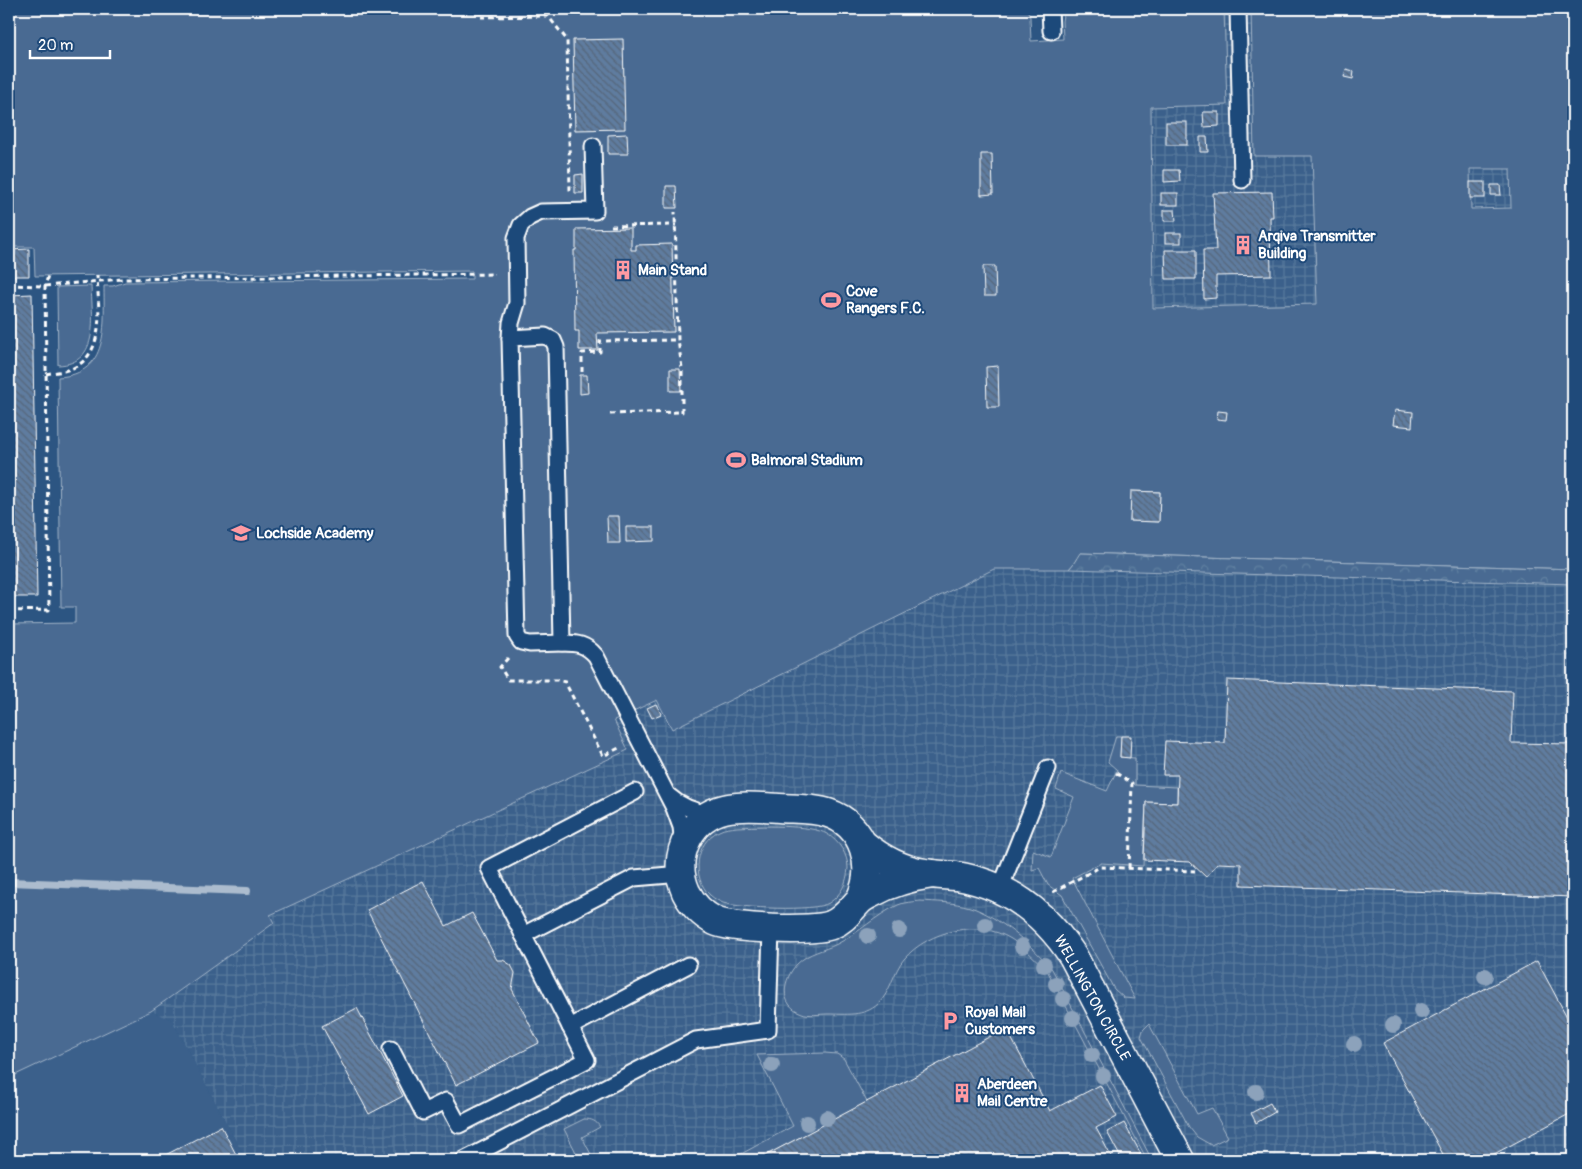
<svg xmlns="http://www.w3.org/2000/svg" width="1582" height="1169" viewBox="0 0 1582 1169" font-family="Pangolin,sans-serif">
<defs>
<pattern id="industrial-grid" width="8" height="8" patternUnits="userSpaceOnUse" patternTransform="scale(1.25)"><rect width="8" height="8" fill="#3b618b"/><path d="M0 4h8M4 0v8" fill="none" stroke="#58799c"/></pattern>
<pattern id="forest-crowns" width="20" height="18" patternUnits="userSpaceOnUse" patternTransform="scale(1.25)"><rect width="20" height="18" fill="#486b92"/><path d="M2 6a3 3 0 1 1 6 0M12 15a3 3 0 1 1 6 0" fill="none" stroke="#6381a2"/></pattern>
<pattern id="building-back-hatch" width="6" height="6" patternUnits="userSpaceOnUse" patternTransform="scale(1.25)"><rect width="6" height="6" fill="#5e7c9f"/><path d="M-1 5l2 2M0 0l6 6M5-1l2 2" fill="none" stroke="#56667a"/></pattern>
</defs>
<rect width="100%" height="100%" fill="#2c5582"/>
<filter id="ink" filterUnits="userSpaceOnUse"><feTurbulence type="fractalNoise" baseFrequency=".02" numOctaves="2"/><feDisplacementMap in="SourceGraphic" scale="10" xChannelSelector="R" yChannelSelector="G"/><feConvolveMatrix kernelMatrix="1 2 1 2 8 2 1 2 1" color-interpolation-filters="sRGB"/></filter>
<g filter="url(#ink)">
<path fill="#3b618b" d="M 151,1011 L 172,1020 L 246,1160 L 9,1160 L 9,1078 Z"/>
<path fill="url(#industrial-grid)" d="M 1185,9 L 1573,9 L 1573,1160 L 246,1160 L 172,1020 L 151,1011 L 274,923 L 270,915 L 628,750 L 613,720 L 657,700 L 672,729 L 994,569 L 1088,38 Z"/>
<g fill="#486b92" stroke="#a4b5c8" fill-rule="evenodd">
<path d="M 9,9 L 467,9 L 467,14 L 483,14 L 483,9 L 1027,9 L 1030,17 L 1031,41 L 1063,39 L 1062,21 L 1064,9 L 1224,9 L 1227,105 L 1151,107 L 1153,308 L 1317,304 L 1312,156 L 1254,156 L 1251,9 L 1573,9 L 1573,569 L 1081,553 C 1076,559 1074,564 1069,569 L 994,569 L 672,729 L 657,700 L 614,720 L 628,750 L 270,915 L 274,923 L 151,1011 L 9,1078 L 9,624 L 75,623 L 75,607 L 61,607 L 58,377 C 110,374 104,325 104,286 L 113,286 L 125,282 L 472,279 L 472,271 L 35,276 L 34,247 L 9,247 ZM 1470,169 L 1510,169 L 1511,208 L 1471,209 ZM 1132,491 L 1160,492 L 1159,522 L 1130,521 Z"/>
<path d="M 91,286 C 92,315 101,364 58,365 L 57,287 Z"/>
<path d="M 1116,736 L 1121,736 L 1120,757 L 1135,758 L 1135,785 L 1177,787 L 1177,803 L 1146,802 L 1143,866 L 1101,863 L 1072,878 L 1135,999 L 1124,998 L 1114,989 L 1062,895 L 1048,885 L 1039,868 L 1032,870 L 1033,850 L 1051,857 L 1074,797 L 1056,789 L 1061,773 L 1107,791 L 1117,770 L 1108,762 Z"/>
<path d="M 737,827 C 758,826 810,824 827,834 C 839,841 848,855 848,868 C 847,883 841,895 829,903 C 814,912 741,908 723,903 C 719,901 714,899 710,895 C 691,878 695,842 719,831 C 724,828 731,828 737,827 Z"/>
<path d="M 920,901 C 937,902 953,902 970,907 C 997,915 1034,947 1052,969 L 1152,1160 L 1137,1160 L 1145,1156 L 1048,972 C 1037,960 1025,948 1011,939 C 979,919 929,930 904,959 C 893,972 891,992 878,1004 C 864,1017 845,1014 828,1014 C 820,1014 809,1016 802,1013 C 778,1005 783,979 797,964 C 809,952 823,951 837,944 C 859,933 876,915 898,905 C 904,902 913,902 920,901 Z"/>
<path d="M 1149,1024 L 1197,1114 L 1212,1108 L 1228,1137 L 1211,1145 L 1197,1137 L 1189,1127 L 1141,1037 L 1143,1030 Z"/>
<path d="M 825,1053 L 837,1054 L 844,1059 L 867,1102 L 757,1160 L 730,1160 L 793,1126 L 757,1055 Z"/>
<path d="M 584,1119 C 592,1119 596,1121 600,1127 L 582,1137 L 594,1160 L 580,1160 L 564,1129 Z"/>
</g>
<path fill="url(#forest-crowns)" stroke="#a4b5c8" d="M 1080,553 L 1573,569 L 1573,584 L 1069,569 C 1074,564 1076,559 1080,553 Z"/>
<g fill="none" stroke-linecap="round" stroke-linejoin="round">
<path stroke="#acbcce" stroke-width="8" d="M 9,882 L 247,891"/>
</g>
<g fill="url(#building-back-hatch)" stroke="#fff">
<path d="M 623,39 L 625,129 L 575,130 L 573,40 Z"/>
<path d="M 1346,69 L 1354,71 L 1353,79 L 1344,77 Z"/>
<path d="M 1203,112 L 1219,112 L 1219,126 L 1204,127 Z"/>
<rect x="1166" y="122" width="21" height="23"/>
<path d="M 627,134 L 628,154 L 608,154 L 608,135 Z"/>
<path d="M 1200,137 L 1207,137 L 1208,152 L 1200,152 Z"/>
<path d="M 981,154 L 992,154 L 993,194 L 981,195 Z"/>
<path d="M 1164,170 L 1179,170 L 1180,181 L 1164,182 Z"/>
<path d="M 583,174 L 583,193 L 575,193 L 575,175 Z"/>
<rect x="1470" y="182" width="15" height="16"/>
<path d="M 1491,185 L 1500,185 L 1501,195 L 1491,195 Z"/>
<path d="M 666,186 L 676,186 L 677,208 L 666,208 Z"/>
<path d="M 1272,192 L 1273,217 L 1270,217 L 1271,275 L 1216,276 L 1216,298 L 1204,299 L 1203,250 L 1216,250 L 1213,193 Z"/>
<rect x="1161" y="193" width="17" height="12"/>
<path d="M 1164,210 L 1175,210 L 1176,221 L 1164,221 Z"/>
<path d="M 631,228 L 631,250 L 636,250 L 636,245 L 672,244 L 674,332 L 597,333 L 598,350 L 579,350 L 579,331 L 575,331 L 574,250 L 576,250 L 576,229 Z"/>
<rect x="1165" y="233" width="16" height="10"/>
<path d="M 29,249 L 29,276 L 9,276 L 9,250 Z"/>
<path d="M 1165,250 L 1196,250 L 1196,279 L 1166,279 Z"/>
<path d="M 983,266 L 995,266 L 996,296 L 984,296 Z"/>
<path d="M 32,294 L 37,597 L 9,597 L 9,295 Z"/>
<path d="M 998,366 L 999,407 L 987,407 L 986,367 Z"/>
<path d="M 670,369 L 680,369 L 681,391 L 670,391 Z"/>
<path d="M 580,375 L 587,375 L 588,393 L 580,394 Z"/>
<path d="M 1395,410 L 1413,412 L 1412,427 L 1393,425 Z"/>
<path d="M 1218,411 L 1227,412 L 1226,420 L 1217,419 Z"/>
<path d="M 1131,491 L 1160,492 L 1159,522 L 1130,521 Z"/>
<path d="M 607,516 L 619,516 L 620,543 L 608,543 Z"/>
<path d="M 626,527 L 654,527 L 654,541 L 626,542 Z"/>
<path d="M 1227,680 L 1513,691 L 1511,743 L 1573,744 L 1573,897 L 1241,885 L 1241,864 L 1218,863 L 1206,877 L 1190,862 L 1144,860 L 1146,802 L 1177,803 L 1178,775 L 1163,775 L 1165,741 L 1225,743 Z"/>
<path d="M 656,704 L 661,714 L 652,718 L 647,708 Z"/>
<path d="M 1121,736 L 1131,736 L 1130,758 L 1120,757 Z"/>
<path d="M 423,881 L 446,926 L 472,913 L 497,960 L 503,960 L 511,965 L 515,973 L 512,989 L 539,1043 L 456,1085 L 367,910 Z"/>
<path d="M 1537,961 L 1573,1028 L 1573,1112 L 1483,1160 L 1446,1160 L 1383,1043 Z"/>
<path d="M 357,1008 L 403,1096 L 369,1114 L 322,1026 Z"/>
<path d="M 1006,1028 L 1050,1111 L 1100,1085 L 1117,1117 L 1096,1128 L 1113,1160 L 757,1160 Z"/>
<path d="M 1270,1103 L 1275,1112 L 1256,1123 L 1251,1113 Z"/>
<path d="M 1124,1123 L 1141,1154 L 1128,1160 L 1122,1160 L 1107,1132 Z"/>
<path d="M 221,1126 L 239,1160 L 156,1160 Z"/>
</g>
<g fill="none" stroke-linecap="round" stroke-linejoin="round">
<defs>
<g id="lane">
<path d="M 1050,9 L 1051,31"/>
<path d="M 1238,9 L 1242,180"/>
<path d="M 545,336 L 553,340 L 556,347 L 562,643 L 530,644 L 521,642 L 517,636 L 510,338 Z"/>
<path d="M 510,338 L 511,323 L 517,303 L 516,238 L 521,225 L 530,217 L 541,212 L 595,211 L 593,146"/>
<path d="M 562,643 C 577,643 586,644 596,656 L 674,808 L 681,827 L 683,844"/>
<path d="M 669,796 C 681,807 696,812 711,814"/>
<path d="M 1000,889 L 1048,768"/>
<path d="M 523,935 L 634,878 L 681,874"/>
<path d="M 570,1027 L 688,965"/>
<path d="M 391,1049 L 423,1112 L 446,1101 L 459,1125 L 587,1060 L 489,868 L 635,792"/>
<path d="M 464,1160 L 696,1040 L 768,1030 L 771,928"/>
</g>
<g id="street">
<path d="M 863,844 C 881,859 902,870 925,873 C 935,875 946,875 956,876 C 1007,884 1045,913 1073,956 L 1180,1160"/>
<path d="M 860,900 C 876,867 865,825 828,813 C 813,808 795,809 779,808 C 744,806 708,801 688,837 C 679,854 678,874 686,892 C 692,904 703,915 715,921 C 732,929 814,932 831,925 C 844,920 850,910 859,901 C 863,897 868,895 872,893 C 892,882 911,877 933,874"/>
</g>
</defs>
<use href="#lane" stroke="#fff" stroke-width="19"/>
<use href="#street" stroke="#fff" stroke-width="31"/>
<g stroke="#fff" stroke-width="3" stroke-dasharray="5 4" stroke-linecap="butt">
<path d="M 480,9 L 480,17 L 548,16 L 567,40 L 570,191"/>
<path d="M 611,226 L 676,225"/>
<path d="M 9,285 L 45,286 L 122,279 L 495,274"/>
<path d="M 582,372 L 582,353 L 600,352 L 600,341 L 678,340"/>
<path d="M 46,374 C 55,372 64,372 73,368 C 107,352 98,306 97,275"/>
<path d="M 610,414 L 682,412 L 682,368 L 678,340 L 675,212"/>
<path d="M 9,611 L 49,610 L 45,286 L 48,276"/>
<path d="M 508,658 L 500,667 L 508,680 L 557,680 L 565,682 L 603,756 L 621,747"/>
<path d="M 1116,773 L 1132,783 L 1129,869"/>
<path d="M 1053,892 L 1100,867 L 1195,871"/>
</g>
<use href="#lane" stroke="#1f4a7a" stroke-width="15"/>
<use href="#street" stroke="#1f4a7a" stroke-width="28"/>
</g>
<g fill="#8ca2bb">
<circle cx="985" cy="925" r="8"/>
<circle cx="899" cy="930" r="8"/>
<circle cx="868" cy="936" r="8"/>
<circle cx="1022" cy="946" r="8"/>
<circle cx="1044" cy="965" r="8"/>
<circle cx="1485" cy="976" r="8"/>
<circle cx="1056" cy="984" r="8"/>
<circle cx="1063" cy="999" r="8"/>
<circle cx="1421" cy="1011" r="8"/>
<circle cx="1073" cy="1018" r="8"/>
<circle cx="1393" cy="1025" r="8"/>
<circle cx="1354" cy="1044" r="8"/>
<circle cx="1092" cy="1055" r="8"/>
<circle cx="772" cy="1065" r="8"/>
<circle cx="1103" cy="1076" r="8"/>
<circle cx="1256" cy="1092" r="8"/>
<circle cx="827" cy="1118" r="8"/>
<circle cx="807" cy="1123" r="8"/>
</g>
</g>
<defs>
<symbol id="building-bare" viewBox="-9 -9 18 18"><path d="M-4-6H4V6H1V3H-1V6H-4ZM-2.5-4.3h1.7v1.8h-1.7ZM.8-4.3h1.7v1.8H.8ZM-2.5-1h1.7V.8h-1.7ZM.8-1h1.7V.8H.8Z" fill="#ff9aa2" stroke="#1f4a7a" stroke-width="2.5" paint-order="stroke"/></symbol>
<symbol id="stadium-bare" viewBox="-9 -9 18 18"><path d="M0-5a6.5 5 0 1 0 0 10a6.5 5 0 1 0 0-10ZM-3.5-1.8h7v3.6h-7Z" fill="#ff9aa2" stroke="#1f4a7a" stroke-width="2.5" paint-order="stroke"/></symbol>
<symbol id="school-bare" viewBox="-9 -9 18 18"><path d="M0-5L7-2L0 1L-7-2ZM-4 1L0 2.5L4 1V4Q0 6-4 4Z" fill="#ff9aa2" stroke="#1f4a7a" stroke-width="2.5" paint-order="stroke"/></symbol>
<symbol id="parking-bare" viewBox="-9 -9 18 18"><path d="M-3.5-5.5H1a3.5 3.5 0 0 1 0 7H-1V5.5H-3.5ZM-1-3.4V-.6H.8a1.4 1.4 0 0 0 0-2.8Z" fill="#ff9aa2" stroke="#1f4a7a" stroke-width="2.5" paint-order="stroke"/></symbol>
</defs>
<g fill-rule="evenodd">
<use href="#building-bare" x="1229" y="231" width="28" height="28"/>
<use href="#building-bare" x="609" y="256" width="28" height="28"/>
<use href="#stadium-bare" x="817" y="286" width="28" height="28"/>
<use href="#stadium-bare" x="722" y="446" width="28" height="28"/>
<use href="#school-bare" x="227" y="519" width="28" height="28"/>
<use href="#parking-bare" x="936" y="1007" width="28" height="28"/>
<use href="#building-bare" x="948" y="1079" width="28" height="28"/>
</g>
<g text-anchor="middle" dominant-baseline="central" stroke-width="4" stroke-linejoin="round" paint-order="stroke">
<g font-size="15" font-weight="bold" fill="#fff" stroke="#1f4a7a" text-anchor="start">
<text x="1258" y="236">Arqiva Transmitter<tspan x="1258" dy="17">Building</tspan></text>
<text x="638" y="270">Main Stand</text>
<text x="846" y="291">Cove<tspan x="846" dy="17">Rangers F.C.</tspan></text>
<text x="751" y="460">Balmoral Stadium</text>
<text x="256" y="533">Lochside Academy</text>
<text x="965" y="1012">Royal Mail<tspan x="965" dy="17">Customers</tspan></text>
<text x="977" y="1084">Aberdeen<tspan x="977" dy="17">Mail Centre</tspan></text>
</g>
<g font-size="15" fill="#fff" stroke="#1f4a7a">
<text transform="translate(1092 998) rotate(61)">WELLINGTON CIRCLE</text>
</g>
</g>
<rect width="1582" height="1169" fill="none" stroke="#1f4a7a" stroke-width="30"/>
<rect x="15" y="15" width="1552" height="1139" fill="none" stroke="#fff" stroke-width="2" filter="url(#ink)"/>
<path d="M30 50v8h80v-8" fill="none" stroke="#ffffff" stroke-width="2.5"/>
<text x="38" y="50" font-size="15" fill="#ffffff" stroke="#1f4a7a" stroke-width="4" paint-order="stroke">20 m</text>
</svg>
